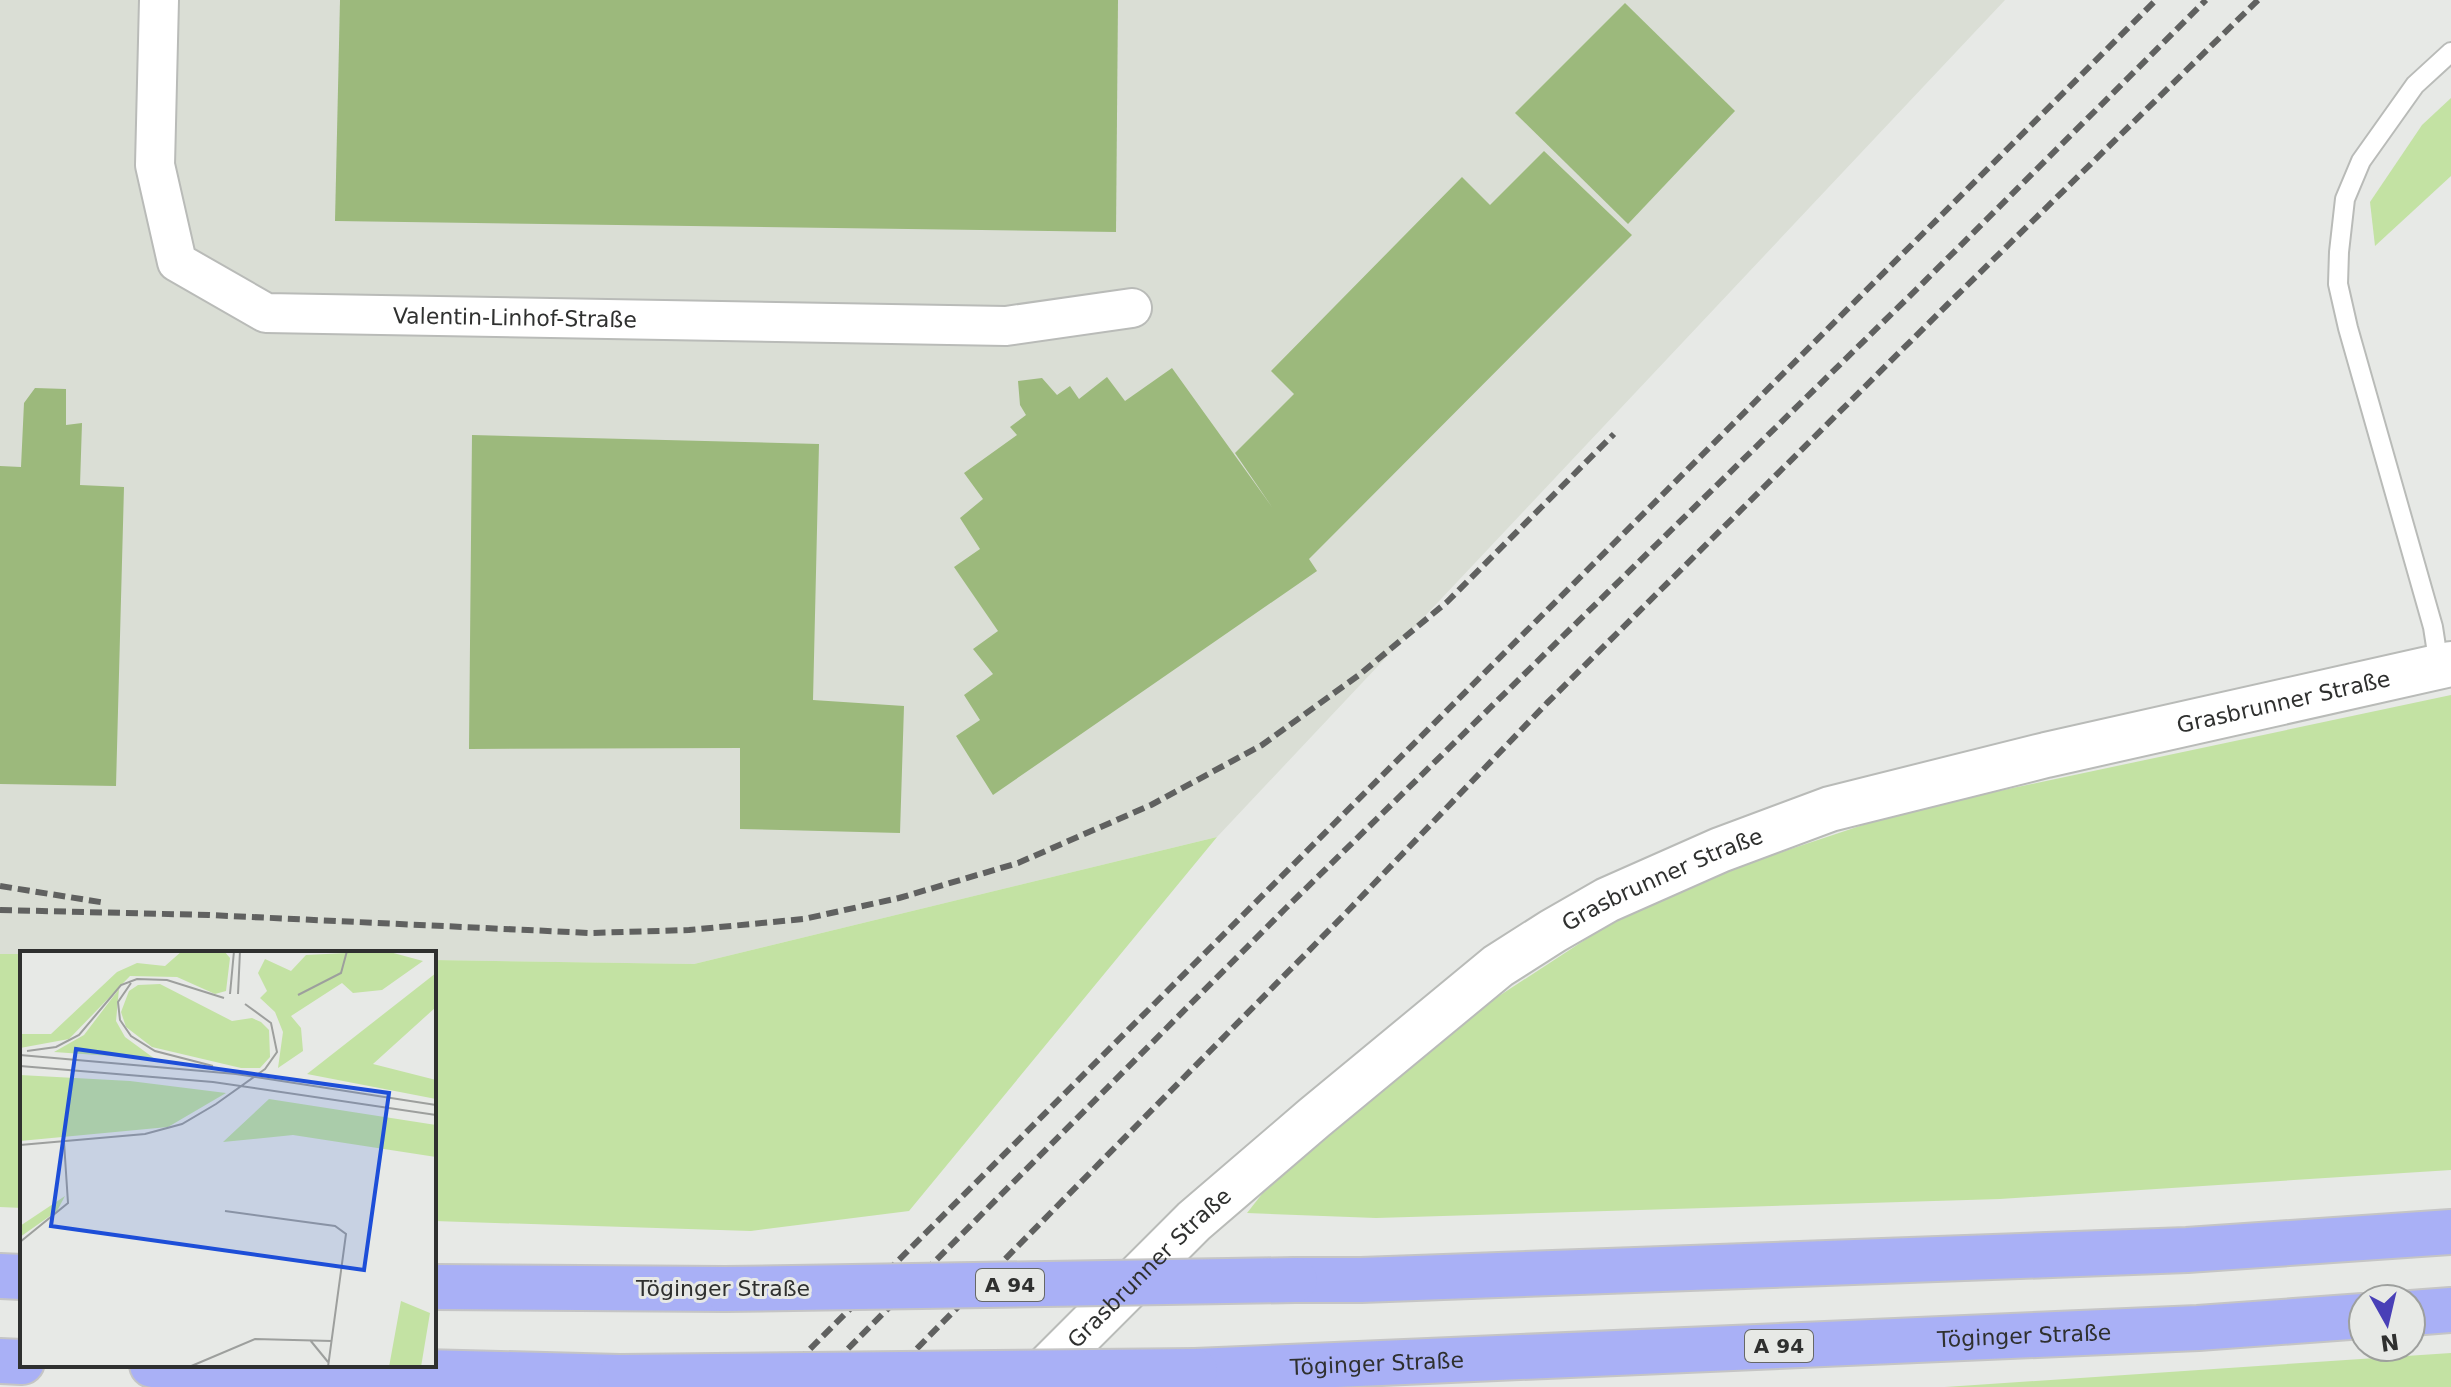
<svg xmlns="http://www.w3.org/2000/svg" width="2451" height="1387" viewBox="0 0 2451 1387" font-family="'DejaVu Sans',sans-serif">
<rect width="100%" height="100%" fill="#e7e9e6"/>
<path fill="#daded5" d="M 0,0 L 2005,0 L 1217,837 L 694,964 L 434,960 L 434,953 L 0,954 Z"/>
<g fill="#c3e2a3">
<path d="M 2451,98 L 2451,176 L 2375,246 L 2370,202 L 2422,125 Z"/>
<path d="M 2451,695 L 2451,1170 L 2000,1199 L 1376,1218 L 1247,1213 L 1262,1194 L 1450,1028 L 1655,894 L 1905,811 Z"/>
<path d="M 1217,837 L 909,1211 L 751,1231 L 434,1221 L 434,960 L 694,964 Z"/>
<path d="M 0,954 L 22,954 L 22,1208 L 0,1207 Z"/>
<path d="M 2451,1353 L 2451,1387 L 1945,1387 Z"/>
</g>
<g fill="#9cb97c">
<path d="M 340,0 L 1118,0 L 1116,232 L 335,221 Z"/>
<path d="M 1625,3 L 1735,111 L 1628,224 L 1515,113 Z"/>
<path d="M 1544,151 L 1632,235 L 1309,559 L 1317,571 L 993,795 L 956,736 L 980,720 L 964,695 L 993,674 L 973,649 L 998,631 L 954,567 L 980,549 L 960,518 L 983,499 L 964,473 L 1017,435 L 1010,427 L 1026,415 L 1020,405 L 1018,381 L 1042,378 L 1057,395 L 1070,386 L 1079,399 L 1107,377 L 1125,401 L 1172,368 L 1272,507 L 1235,453 L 1294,394 L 1271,371 L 1462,177 L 1490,205 Z"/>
<path d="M 35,388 L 66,389 L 66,425 L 82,423 L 80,485 L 124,487 L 116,786 L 0,784 L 0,466 L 21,467 L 24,403 Z"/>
<path d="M 472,435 L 819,444 L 813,700 L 904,706 L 900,833 L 740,829 L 740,748 L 469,749 Z"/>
</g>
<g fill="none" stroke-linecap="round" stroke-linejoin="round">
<defs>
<path id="service" d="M 2439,666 L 2433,627 L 2348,328 L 2338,284 L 2339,252 L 2345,199 L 2361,161 L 2415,85 L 2451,52"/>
<g id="minor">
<path id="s1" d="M 159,0 L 155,165 L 177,262 L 266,313 L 1006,326 L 1132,308"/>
</g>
<g id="tertiary">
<path id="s2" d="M 1028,1387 L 1194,1221 L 1314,1118 L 1498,966 L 1553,931 L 1607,900 L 1720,850 L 1830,809 L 2046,755 L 2451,664"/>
</g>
<g id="motorway">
<path d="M 0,1276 L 22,1277"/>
<path d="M 1295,1280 L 1361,1280 L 2187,1250 L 2451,1232"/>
<path d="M 434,1287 L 725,1289"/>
<path d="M 2411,1313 L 2451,1310"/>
<path d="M 0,1361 L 22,1362"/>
<path d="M 152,1365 L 620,1377"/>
<path id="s3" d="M 1195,1371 L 2198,1328 L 2363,1316"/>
</g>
</defs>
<use href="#service" stroke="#b9bbb8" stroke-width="22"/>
<use href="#minor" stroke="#b9bbb8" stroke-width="42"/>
<use href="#tertiary" stroke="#b9bbb8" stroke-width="48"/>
<use href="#motorway" stroke="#c5c5c5" stroke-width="48"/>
<use href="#service" stroke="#fff" stroke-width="18"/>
<use href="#minor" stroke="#fff" stroke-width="38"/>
<use href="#tertiary" stroke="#fff" stroke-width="44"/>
<use href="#motorway" stroke="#a9b0f6" stroke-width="44"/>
<g stroke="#606160" stroke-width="6" stroke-dasharray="12 6" stroke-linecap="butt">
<path d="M 0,886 L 106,903"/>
<path d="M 0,910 L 209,915 L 590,933 L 689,930 L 804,919 L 899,898 L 1018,863 L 1151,805 L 1262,745 L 1359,675 L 1447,602 L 1614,434"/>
<path d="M 772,1387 L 2156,0"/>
<path d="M 810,1387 L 1286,908 L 1923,283 L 2206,0"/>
<path d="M 879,1387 L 1344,915 L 1547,703 L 1947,305 L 2258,0"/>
</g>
<defs>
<g id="motorway-bridge">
<path d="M 725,1289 L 1295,1280"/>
<path d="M 620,1377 L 1195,1371"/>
</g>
</defs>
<use href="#motorway-bridge" stroke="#c5c5c5" stroke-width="48" stroke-linecap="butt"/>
<use href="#motorway-bridge" stroke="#a9b0f6" stroke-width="44"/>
</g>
<g text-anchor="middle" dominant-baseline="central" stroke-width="6" stroke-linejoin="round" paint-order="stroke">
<g fill="#e7e9e6" stroke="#666866" stroke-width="2">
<rect x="976" y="1269" width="68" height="32" rx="6"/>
<rect x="1745" y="1330" width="68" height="32" rx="6"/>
</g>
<g font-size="20" font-weight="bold" fill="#2f302f">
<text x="1010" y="1285">A 94</text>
<text x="1779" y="1346">A 94</text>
</g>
<g font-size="22" fill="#2f302f" stroke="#e7e9e6">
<text stroke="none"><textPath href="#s1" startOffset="616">Valentin-Linhof-Straße</textPath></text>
<text stroke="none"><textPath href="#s2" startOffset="1466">Grasbrunner Straße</textPath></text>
<text stroke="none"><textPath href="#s2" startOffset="818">Grasbrunner Straße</textPath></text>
<text stroke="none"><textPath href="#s2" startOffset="170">Grasbrunner Straße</textPath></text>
<text x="723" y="1288">Töginger Straße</text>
<text stroke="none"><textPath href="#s3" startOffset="830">Töginger Straße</textPath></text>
<text stroke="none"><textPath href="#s3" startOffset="182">Töginger Straße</textPath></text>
</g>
</g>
<g transform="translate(20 951)">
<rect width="416" height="416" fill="#e7e9e6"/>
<path d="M 162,0 L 204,0 L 210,7 L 206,40 L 195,43 L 157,26 L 110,25 L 49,88 L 0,97 L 0,83 L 31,83 L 97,21 L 117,12 L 145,15 ZM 366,0 L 403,10 L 362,39 L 333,42 L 322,32 L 271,65 L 281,77 L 283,100 L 258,117 L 263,81 L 255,61 L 240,47 L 247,40 L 238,22 L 245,8 L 271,20 L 286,4 ZM 416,22 L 416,56 L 353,113 L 416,129 L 416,148 L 287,123 ZM 140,33 L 212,70 L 232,67 L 241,71 L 249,79 L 250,106 L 240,117 L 221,117 L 132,96 L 106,76 L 101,61 L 109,40 L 118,34 ZM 99,38 L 96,70 L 105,86 L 135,108 L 34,101 L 64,84 ZM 0,124 L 110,130 L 206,142 L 148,176 L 0,190 ZM 249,148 L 416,174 L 416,206 L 273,184 L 203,191 ZM 45,245 L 37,260 L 0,286 L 0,275 ZM 381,350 L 410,362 L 401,416 L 369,416 Z" fill="#c3e2a3"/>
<path fill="none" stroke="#9d9f9d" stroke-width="2" d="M 111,32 L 98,51 L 100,69 L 111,85 L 135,100 L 193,115M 210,43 L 214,0M 218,43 L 220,0M 278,44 L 321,22 L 327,0M 7,100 L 36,96 L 59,84 L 101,34 L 117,28 L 147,29 L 204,47M 0,104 L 216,123 L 416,154M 0,115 L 193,131 L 416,164M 0,194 L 125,183 L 162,173 L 196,153 L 245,118 L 257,101 L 251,72 L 225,53M 205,260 L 315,275 L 326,283 L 308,416M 0,291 L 48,252 L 44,191M 290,389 L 308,411M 169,416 L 235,388 L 312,390"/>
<path fill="#1d4ed8" fill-opacity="0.15" stroke="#1d4ed8" stroke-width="4" d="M 56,98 L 369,142 L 344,319 L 31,275 Z"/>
<rect width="416" height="416" fill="none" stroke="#2f302f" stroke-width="4"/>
</g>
<g transform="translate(2387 1323) rotate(172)"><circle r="38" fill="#e7e9e6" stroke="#9d9f9d" stroke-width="2"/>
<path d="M0-6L14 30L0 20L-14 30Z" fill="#4940b7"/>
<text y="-12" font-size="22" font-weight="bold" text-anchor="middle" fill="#2f302f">N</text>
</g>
</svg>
